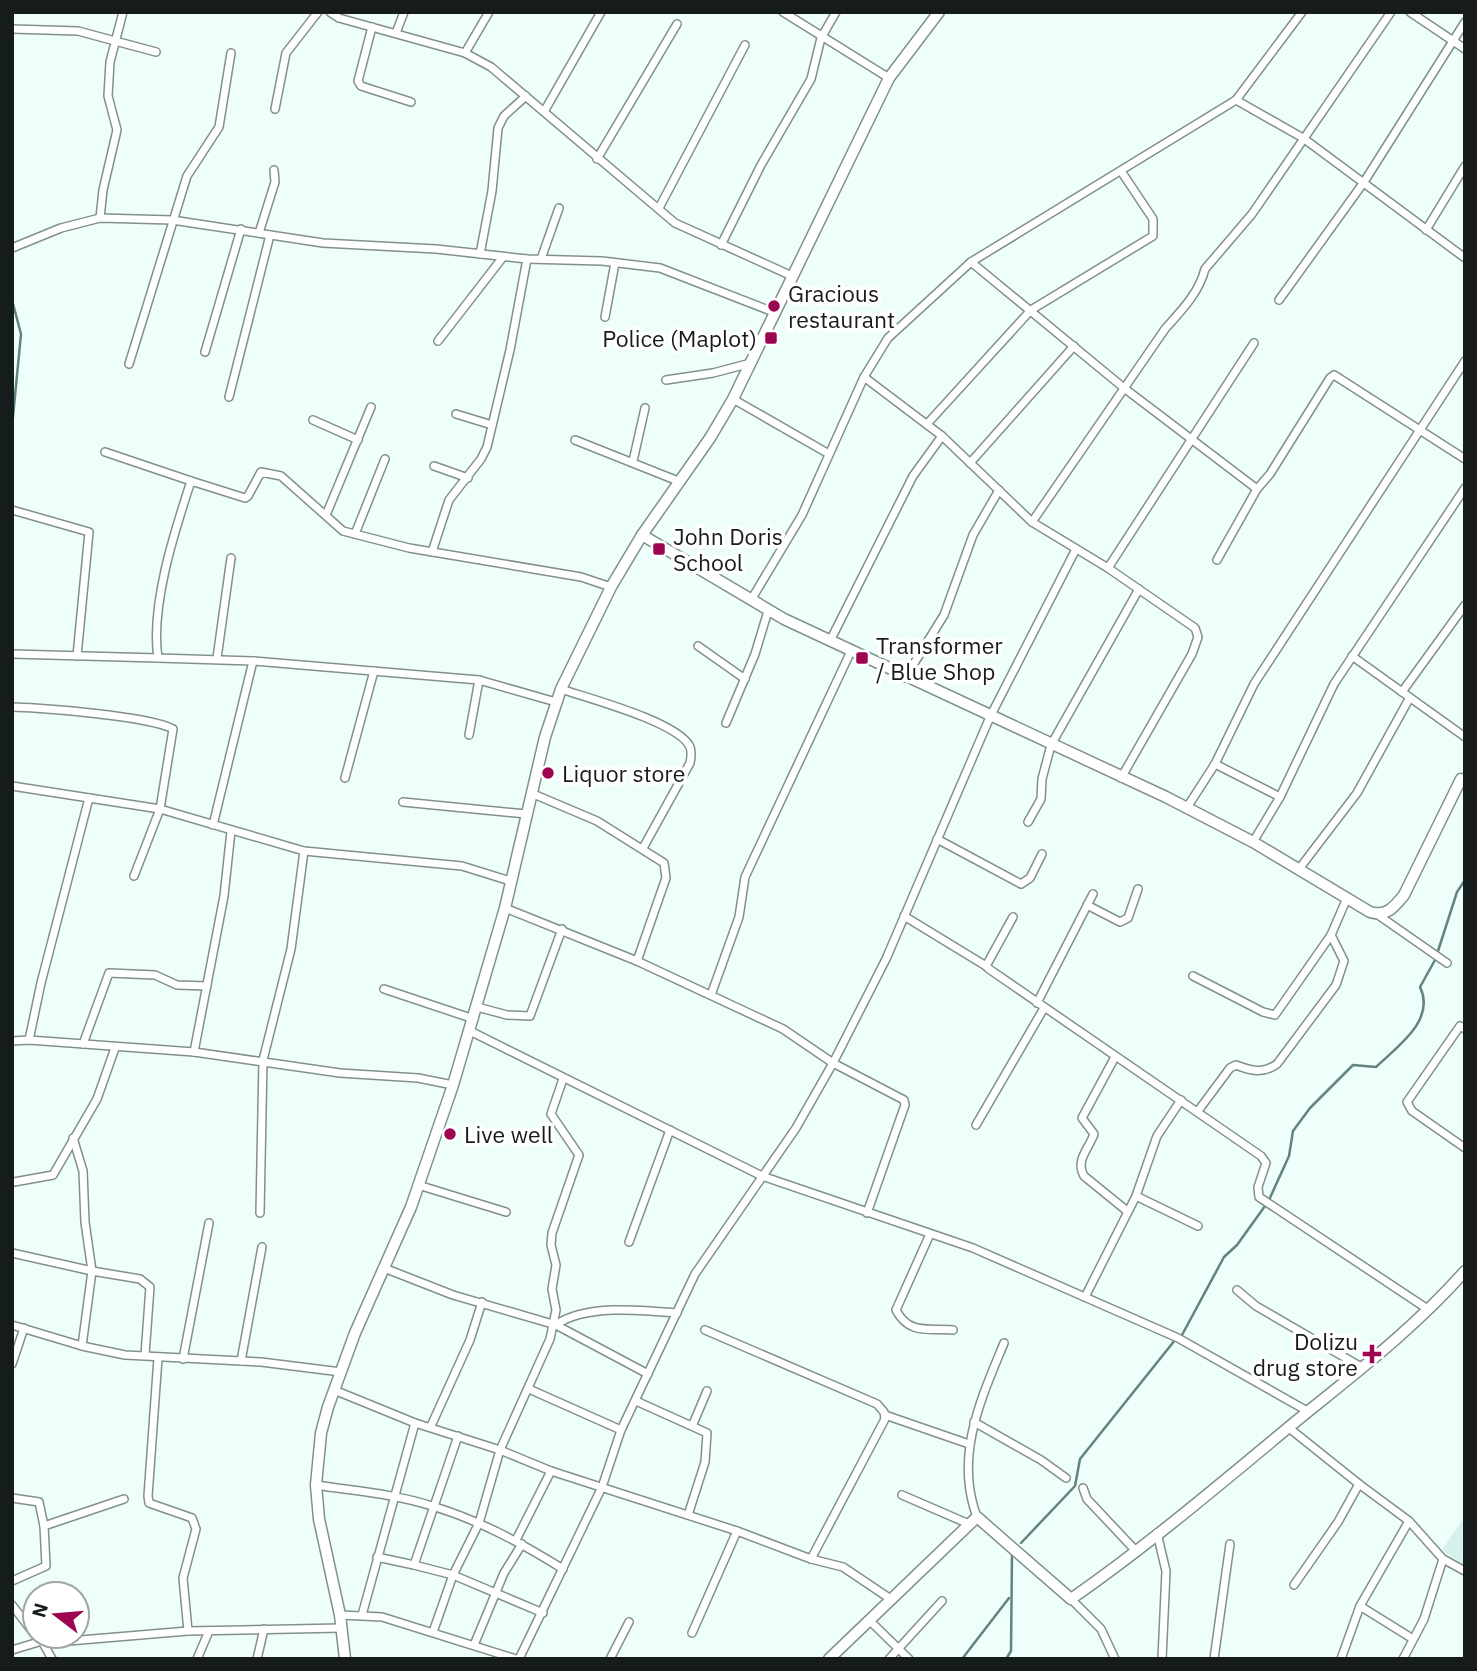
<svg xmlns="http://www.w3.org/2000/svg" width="1477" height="1671" viewBox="0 0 1477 1671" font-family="'IBM Plex Sans',sans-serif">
<rect width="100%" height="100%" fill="#eefefa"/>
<path fill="#d8f0eb" d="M 1465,1516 L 1465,1565 L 1442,1550 Z"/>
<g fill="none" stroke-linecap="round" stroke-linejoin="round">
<g stroke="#63847e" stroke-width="2.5">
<path d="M 12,300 L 21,334 L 12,427"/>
<path d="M 1438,951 L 1457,892 L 1465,880"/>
<path d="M 1269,1200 L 1289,1156 L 1293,1131 L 1310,1108 L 1353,1065 L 1376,1067 C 1398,1046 1436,1020 1420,987 L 1435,960"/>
<path d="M 1182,1335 L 1224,1257 L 1237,1245 L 1265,1206"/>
<path d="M 1021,1543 L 1075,1486 L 1080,1459 L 1175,1340"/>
<path d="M 962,1659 L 1009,1598"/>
<path d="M 1006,1659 L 1011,1651 L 1012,1553"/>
</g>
<defs>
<g id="street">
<path d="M 330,12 L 339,18 L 465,53 L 491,67 L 675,223 L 792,276"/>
<path d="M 783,12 L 889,78"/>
<path d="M 1410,12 L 1465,49"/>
<path d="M 372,27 L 358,81 L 361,86 L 411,102"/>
<path d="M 12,29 L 78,31 L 156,52"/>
<path d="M 396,33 L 404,12"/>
<path d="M 465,53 L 489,12"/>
<path d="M 1236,100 L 1303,138 L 1465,258"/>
<path d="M 275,109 L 286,53 L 318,12"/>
<path d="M 545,110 L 601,12"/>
<path d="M 597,159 L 677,24"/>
<path d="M 659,208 L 745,45"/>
<path d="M 100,218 L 103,190 L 117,130 L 108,96 L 110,62 L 123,12"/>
<path d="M 1426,230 L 1465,166"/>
<path d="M 259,233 L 275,182 L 274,170"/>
<path d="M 721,245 L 761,165 L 811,79 L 821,38 L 836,12"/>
<path d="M 12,248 L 61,228 L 100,218 L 172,220 L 323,243 L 436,249 L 527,259 L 602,261 L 660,268 L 776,313"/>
<path d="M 480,254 L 492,191 L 498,128 L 504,116 L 526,96"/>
<path d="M 541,259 L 559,208"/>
<path d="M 971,262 L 1124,388 L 1257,489 L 1217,560"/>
<path d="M 1279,300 L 1364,182 L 1465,22"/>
<path d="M 605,317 L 615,263"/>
<path d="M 438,341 L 503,257"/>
<path d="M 205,352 L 241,229"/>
<path d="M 129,364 L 187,176 L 219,127 L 231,53"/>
<path d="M 864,377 L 942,436 L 1032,522 L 1108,568 L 1254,343"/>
<path d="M 666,380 L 713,373 L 751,363"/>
<path d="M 229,397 L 270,235"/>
<path d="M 733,399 L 829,454"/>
<path d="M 456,414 L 492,425"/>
<path d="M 313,420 L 358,440"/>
<path d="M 927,424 L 1031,310 L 1153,236 L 1153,219 L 1121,171"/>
<path d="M 575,440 L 678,481"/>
<path d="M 105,452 L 191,481"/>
<path d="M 633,461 L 645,408"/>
<path d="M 970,463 L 1074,346"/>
<path d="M 434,466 L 468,478"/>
<path d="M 1257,489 L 1270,474 L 1330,378 L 1334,375 L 1465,459"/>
<path d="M 12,510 L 89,532 L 77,656"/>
<path d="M 326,515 L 371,407"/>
<path d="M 1032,522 L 1165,329 C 1181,311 1199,293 1205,269 L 1252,214 L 1391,12"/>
<path d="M 355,534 L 385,459"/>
<path d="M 432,552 L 449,500 L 481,459 L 487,447 L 510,350 L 527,259"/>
<path d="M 1108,568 L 1195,628 L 1198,637 L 1192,654 L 1121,778"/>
<path d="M 751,600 L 802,515 L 864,377 L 888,338 L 971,262 L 1236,100 L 1302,12"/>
<path d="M 830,641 L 913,476 L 942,436"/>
<path d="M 698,646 L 745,679"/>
<path d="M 12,654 L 158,658"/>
<path d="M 1352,656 L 1465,737"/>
<path d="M 217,658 L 231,558"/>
<path d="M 905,678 L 944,615 L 973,535 L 999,490"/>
<path d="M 561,689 C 587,698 679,722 690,747 C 692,752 691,758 690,763 L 643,848"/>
<path d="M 1402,692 L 1465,605"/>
<path d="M 556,702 L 479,680 L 253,661 L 158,658 C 150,606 175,530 191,481 L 245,498 L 248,496 L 261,472 L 281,476 L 343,531 L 409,548 L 581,577 L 611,587"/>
<path d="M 12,707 C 43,708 149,716 173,729 L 160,809 L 134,876"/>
<path d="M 726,723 L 755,654 L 768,611"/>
<path d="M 469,735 L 479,680"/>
<path d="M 1215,764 L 1280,797"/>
<path d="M 345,778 L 374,671"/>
<path d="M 12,786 L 160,809 L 304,851 L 291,949 L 263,1060 L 260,1213"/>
<path d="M 531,793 L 597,821 L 664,863 L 666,878 L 637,961"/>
<path d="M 403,802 L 526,814"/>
<path d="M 1186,809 L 1215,764 L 1254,684 L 1465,361"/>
<path d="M 1028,822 L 1041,799 L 1042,779 L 1051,745 L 1139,589"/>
<path d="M 213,825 L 253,661"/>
<path d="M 937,839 L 1021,884 L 1030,878 L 1042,854"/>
<path d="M 1253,842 L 1280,797 L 1334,684 L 1465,488"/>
<path d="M 304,851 L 462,866 L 510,881"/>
<path d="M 1299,869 L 1357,793 L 1409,699"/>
<path d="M 1087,905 L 1120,922 L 1128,918 L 1138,889"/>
<path d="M 505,908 L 637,961 L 783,1029 L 833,1063 L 904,1100 L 905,1105 L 867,1213"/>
<path d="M 1378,915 L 1447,963"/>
<path d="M 904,916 L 986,966"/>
<path d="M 1013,917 L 986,966 L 989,969 L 1261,1156 L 1266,1163 L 1258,1187 L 1259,1197 L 1429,1310"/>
<path d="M 1193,976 L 1263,1012 L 1275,1015 L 1331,935"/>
<path d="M 384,989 L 474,1019"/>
<path d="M 711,995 L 739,917 L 745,877 L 851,651"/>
<path d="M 1037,1003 L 1093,894"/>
<path d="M 477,1007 L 507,1015 L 530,1016 L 562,929"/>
<path d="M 1465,1029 L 1460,1026 L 1407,1102 L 1412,1111 L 1465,1148"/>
<path d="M 470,1031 L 762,1176 L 973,1248 L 1178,1338 L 1309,1412"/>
<path d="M 29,1040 L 41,983 L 89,798"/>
<path d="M 12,1041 L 29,1040 L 194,1052 L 340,1073 L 418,1078 L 453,1085"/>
<path d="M 83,1044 L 109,973 L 155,975 L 177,985 L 207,986"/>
<path d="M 194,1052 L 224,896 L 231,831"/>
<path d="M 1115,1057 L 1082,1118 L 1094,1134 C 1089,1149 1075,1160 1084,1176 L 1127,1211"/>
<path d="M 1198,1111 L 1230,1068 L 1236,1065 C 1251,1071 1263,1074 1277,1064 L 1336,985 L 1344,961 L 1331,935 L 1347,898"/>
<path d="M 976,1125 L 1044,1008"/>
<path d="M 14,1182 L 53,1175 L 97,1099 L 115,1048"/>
<path d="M 418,1185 L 506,1212"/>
<path d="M 1136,1196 L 1198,1226"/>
<path d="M 930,1234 L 896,1310 C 909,1335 928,1328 953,1330"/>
<path d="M 629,1242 L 670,1130"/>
<path d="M 12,1253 L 92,1271 L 85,1222 L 83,1171 L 73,1138"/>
<path d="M 384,1268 L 453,1295 L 556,1325 L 648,1374"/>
<path d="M 1237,1290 L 1256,1306 L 1363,1368"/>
<path d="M 1085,1297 L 1136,1196 L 1157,1136 L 1181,1100"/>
<path d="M 12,1325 L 82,1346 L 125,1355 L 261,1362 L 341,1372"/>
<path d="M 556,1325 C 584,1304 644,1310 677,1313"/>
<path d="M 705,1330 L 877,1404 L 884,1412 L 885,1419 L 811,1559"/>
<path d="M 82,1346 L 92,1271 L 140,1279 L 150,1287 L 145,1355"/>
<path d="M 158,1358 L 148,1496 L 149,1503 L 192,1518 L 196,1529 L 183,1578 L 188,1631"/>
<path d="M 183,1359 L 209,1223"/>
<path d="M 241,1361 L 262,1247"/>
<path d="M 12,1364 L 24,1328"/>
<path d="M 529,1389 L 621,1430"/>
<path d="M 334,1390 L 415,1423 L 500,1450 L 551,1471 L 737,1531 L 811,1559 L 843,1567 L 892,1600"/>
<path d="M 636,1401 L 707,1433 L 705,1462 L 688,1515"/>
<path d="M 885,1415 L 969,1444"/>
<path d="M 974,1422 L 1041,1460 L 1066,1478"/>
<path d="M 693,1424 L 707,1391"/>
<path d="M 431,1426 L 470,1340 L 482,1302"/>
<path d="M 1289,1428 L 1359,1484"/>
<path d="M 458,1436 L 414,1565 L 453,1575 L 543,1613"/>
<path d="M 316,1485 C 354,1491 395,1494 432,1506 C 479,1520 521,1543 563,1569"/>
<path d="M 1083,1488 L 1087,1499 L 1135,1550"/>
<path d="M 902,1495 L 969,1524"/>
<path d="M 12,1498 L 39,1502 L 44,1526"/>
<path d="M 977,1517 C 954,1456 981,1399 1004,1343"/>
<path d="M 1157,1533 L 1166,1571 L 1162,1659"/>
<path d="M 516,1540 L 551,1471"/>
<path d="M 377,1557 L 414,1565"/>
<path d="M 12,1581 L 46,1566 L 44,1526 L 124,1499"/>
<path d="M 1294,1585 L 1338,1522 L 1359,1484 L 1409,1521 L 1443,1559 L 1465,1571"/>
<path d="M 1071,1599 L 1101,1629 L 1115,1659"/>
<path d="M 12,1605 L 35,1635"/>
<path d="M 1360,1606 L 1413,1639"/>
<path d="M 340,1615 L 382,1617 L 516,1659"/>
<path d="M 362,1615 L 415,1423"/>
<path d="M 870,1621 L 909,1659"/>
<path d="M 433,1632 L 453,1575 L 479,1523 L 500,1450 L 550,1339 L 556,1310 L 552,1289 L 556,1265 L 551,1245 L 552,1233 L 579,1155 L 551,1114 L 563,1079"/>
<path d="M 692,1633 L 737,1531"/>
<path d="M 42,1641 L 52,1659"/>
<path d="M 45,1643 L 188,1631 L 342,1628"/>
<path d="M 474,1645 L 504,1573 L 522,1544"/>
<path d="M 12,1650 L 42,1641"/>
<path d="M 197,1659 L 209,1631"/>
<path d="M 257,1659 L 264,1629"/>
<path d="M 519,1659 L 602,1487 L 621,1430 L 695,1274 L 796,1128 L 833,1063 L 886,959 L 990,717 L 1076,549"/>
<path d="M 610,1659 L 629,1622"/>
<path d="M 889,1659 L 942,1601"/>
<path d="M 1214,1659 L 1230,1544"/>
<path d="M 1341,1659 L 1360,1606 L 1409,1521"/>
<path d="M 1403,1659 L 1424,1619 L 1443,1559"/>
</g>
<g id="secondary">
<path d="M 642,535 L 784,619 L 1166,797 L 1253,842 L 1370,912 C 1387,917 1394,907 1404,895 L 1461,779"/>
<path d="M 345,1659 L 340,1615 L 319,1519 L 316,1485 L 321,1433 L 328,1407 L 355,1333 L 411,1207 L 453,1085 L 505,908 L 545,737 L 561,689 L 611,587 L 642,535 L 710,438 L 733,399 L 889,78 L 939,12"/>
<path d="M 829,1659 L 977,1517 L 1071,1599 C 1147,1546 1218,1486 1289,1427 C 1350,1377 1412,1331 1465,1271"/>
</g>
</defs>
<use href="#street" stroke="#82908d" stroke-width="10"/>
<use href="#secondary" stroke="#82908d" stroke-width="13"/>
<use href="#street" stroke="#fff" stroke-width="7"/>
<use href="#secondary" stroke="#fff" stroke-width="10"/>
</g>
<g fill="#9d0551" stroke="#fff" stroke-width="2.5">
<circle cx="774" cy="306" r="7"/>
<rect x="764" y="331" width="14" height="14" rx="3.5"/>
<rect x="652" y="542" width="14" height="14" rx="3.5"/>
<rect x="855" y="651" width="14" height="14" rx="3.5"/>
<circle cx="548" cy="773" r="7"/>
<circle cx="450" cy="1134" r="7"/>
<path d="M1368.5 1343.5h7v7h7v7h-7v7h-7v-7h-7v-7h7z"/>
</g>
<g text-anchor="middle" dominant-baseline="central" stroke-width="7" stroke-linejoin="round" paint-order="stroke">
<g font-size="23" fill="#161c1b" stroke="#fff" text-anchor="start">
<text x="788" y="293">Gracious<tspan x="788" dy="26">restaurant</tspan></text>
<text x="757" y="338" text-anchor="end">Police (Maplot)</text>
<text x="673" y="536">John Doris<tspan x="673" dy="26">School</tspan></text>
<text x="876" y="645">Transformer<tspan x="876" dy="26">/ Blue Shop</tspan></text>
<text x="562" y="773">Liquor store</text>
<text x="464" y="1134">Live well</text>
<text x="1358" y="1341" text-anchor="end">Dolizu<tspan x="1358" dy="26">drug store</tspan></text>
</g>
</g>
<rect width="1477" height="1671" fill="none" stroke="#161c1b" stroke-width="28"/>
<g transform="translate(56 1615) rotate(286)"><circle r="33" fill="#ffffff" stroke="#a2a4a4" stroke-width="2"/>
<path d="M0-5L12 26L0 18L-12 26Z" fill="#9d0551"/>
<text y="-10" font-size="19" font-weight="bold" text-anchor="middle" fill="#161c1b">N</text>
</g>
</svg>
